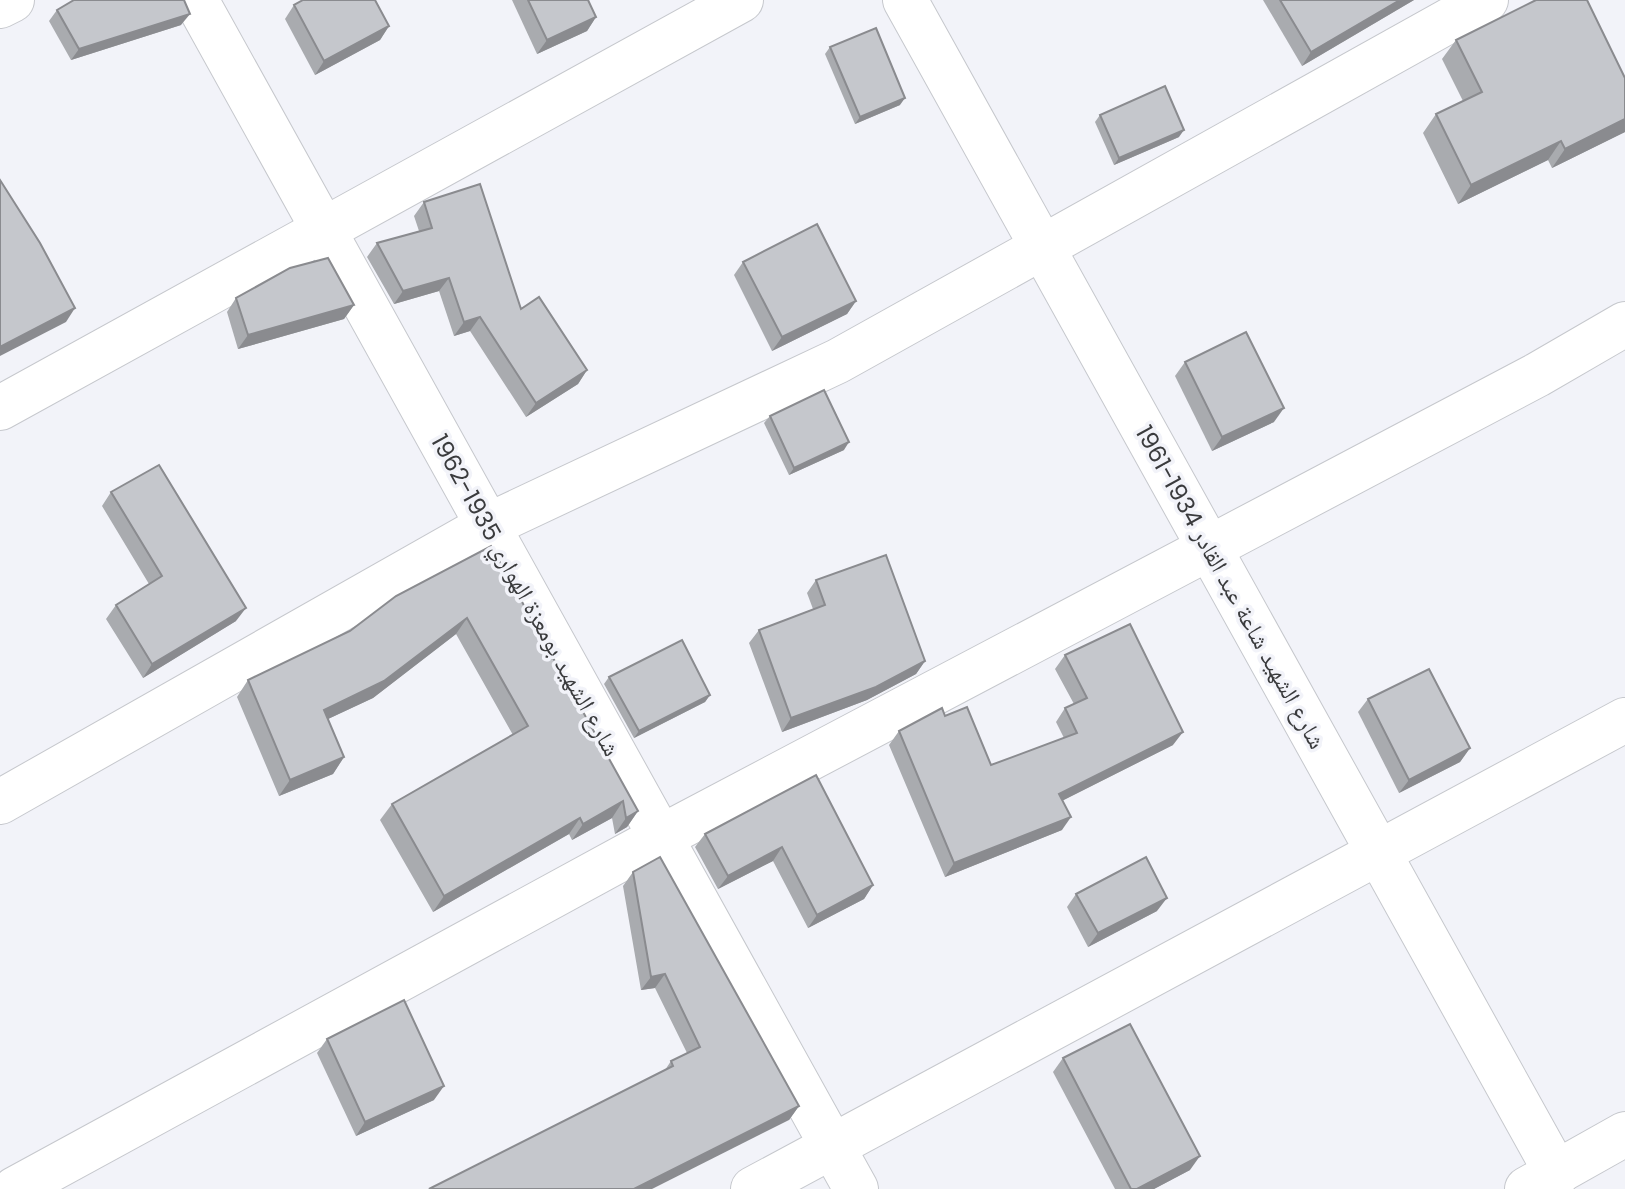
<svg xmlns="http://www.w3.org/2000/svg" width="1625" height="1189" viewBox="0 0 1625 1189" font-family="Poppins,'Noto Naskh Arabic',sans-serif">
<rect width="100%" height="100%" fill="#f2f3f9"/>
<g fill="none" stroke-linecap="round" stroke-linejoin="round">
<defs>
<g id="minor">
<path d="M 196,0 L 856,1189"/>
<path d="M 905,0 L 1557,1174"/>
<path d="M 0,6 L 12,0"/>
<path d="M 0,408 L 741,0"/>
<path d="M 0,802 L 487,526 L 838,361 L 1486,0"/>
<path d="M 15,1189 L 661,837 L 1537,375 L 1625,324"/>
<path d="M 753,1189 L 1625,720"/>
<path d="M 1527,1189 L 1625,1134"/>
</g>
</defs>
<use href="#minor" stroke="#c6c8cd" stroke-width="46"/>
<use href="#minor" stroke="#fff" stroke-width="44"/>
</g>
<g fill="#a9abaf">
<path d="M 512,0 L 588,0 L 596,17 L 587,31 L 537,54 Z"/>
<path d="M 1263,0 L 1414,0 L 1302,66 Z"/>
<path d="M 294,5 L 389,26 L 380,40 L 315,75 L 285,19 Z"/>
<path d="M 57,10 L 181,25 L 71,60 L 49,21 Z"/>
<path d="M 1456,40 L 1625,78 L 1625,132 L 1552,168 L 1548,160 L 1458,204 L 1423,133 L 1436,114 L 1463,101 L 1442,59 Z"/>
<path d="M 830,47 L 900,105 L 855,124 L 825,54 Z"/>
<path d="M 1100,115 L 1179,137 L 1114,165 L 1095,122 Z"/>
<path d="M 424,202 L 521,309 L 587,370 L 578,384 L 526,417 L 470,331 L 454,336 L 439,291 L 394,304 L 367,257 L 377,243 L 419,231 L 414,216 Z"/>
<path d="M 743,262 L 856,301 L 847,314 L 772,351 L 734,275 Z"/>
<path d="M 236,298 L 354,305 L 344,319 L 238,349 L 227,312 Z"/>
<path d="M 1185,362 L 1274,422 L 1212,451 L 1175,376 Z"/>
<path d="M 770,416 L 844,450 L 789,475 L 764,423 Z"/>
<path d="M 111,492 L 236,621 L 143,678 L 106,619 L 116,605 L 149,584 L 102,506 Z"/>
<path d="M 491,546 L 638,811 L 627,827 L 615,834 L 612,818 L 572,840 L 569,834 L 433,912 L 380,820 L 392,804 L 513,735 L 456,634 L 373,698 L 328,719 L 344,757 L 333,774 L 279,796 L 237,697 L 248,680 L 350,631 Z"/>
<path d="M 816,580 L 925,661 L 916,674 L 867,700 L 782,732 L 749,643 L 759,630 L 813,609 L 807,593 Z"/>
<path d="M 1065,655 L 1173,745 L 1063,800 L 1062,830 L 945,877 L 889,745 L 899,731 L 945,716 L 991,765 L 1064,738 L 1056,722 L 1065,708 L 1074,704 L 1055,669 Z"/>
<path d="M 609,677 L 710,695 L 705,702 L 634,738 L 604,684 Z"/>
<path d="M 1368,699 L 1470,748 L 1460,762 L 1399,793 L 1358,712 Z"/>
<path d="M 816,775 L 873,885 L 864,899 L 808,928 L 773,861 L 718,889 L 695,847 L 705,834 Z"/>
<path d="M 633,872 L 799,1106 L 789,1120 L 665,1070 L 671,1061 L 687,1053 L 655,988 L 641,990 L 623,886 Z"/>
<path d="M 1076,894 L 1157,911 L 1088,947 L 1067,907 Z"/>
<path d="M 327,1039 L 434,1100 L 356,1136 L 317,1053 Z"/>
<path d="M 1063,1058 L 1190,1170 L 1154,1189 L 1115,1189 L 1053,1072 Z"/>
</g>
<g fill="#8a8b8f">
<path d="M 1400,0 L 1414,0 L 1302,66 L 1311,52 Z"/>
<path d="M 190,14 L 181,25 L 71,60 L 79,49 Z"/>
<path d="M 596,17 L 587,31 L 537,54 L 547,40 Z"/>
<path d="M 389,26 L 380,40 L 315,75 L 324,61 Z"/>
<path d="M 905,98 L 900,105 L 855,124 L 860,117 Z"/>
<path d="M 1625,119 L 1625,132 L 1552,168 L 1565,149 Z"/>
<path d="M 1184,130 L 1179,137 L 1114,165 L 1119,158 Z"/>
<path d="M 1561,141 L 1548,160 L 1458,204 L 1471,185 Z"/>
<path d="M 449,278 L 439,291 L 394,304 L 403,291 Z"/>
<path d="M 856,301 L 847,314 L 772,351 L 782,337 Z"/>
<path d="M 354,305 L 344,319 L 238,349 L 248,335 Z"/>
<path d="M 75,308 L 66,322 L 0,356 L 0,347 Z"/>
<path d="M 480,317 L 470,331 L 454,336 L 464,322 Z"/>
<path d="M 587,370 L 578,384 L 526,417 L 536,403 Z"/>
<path d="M 1284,408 L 1274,422 L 1212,451 L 1222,437 Z"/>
<path d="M 849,442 L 844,450 L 789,475 L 794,468 Z"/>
<path d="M 246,608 L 236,621 L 143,678 L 152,664 Z"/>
<path d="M 467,618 L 456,634 L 373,698 L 313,726 L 324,710 Z"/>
<path d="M 925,661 L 916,674 L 867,700 L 782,732 L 791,718 Z"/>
<path d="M 710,695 L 705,702 L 634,738 L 639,731 Z"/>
<path d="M 1183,732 L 1173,745 L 1050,807 L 1059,794 Z"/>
<path d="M 1470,748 L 1460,762 L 1399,793 L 1409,780 Z"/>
<path d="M 344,757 L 333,774 L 279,796 L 290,780 Z"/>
<path d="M 623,801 L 612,818 L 572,840 L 583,824 Z"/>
<path d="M 638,811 L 627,827 L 615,834 L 626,818 Z"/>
<path d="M 1071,817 L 1062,830 L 945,877 L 954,863 Z"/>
<path d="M 580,818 L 569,834 L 433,912 L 444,896 Z"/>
<path d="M 782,847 L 773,861 L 718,889 L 728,876 Z"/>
<path d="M 873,885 L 864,899 L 808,928 L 817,915 Z"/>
<path d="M 1167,898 L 1157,911 L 1088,947 L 1098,933 Z"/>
<path d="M 665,974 L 655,988 L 641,990 L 651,977 Z"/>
<path d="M 444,1086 L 434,1100 L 356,1136 L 365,1122 Z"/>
<path d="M 799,1106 L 789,1120 L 652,1189 L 634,1189 Z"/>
<path d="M 1200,1156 L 1190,1170 L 1154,1189 L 1137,1189 Z"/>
</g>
<g fill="#c5c7cc" stroke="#8a8b8f" stroke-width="2">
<path d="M 74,0 L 184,0 L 190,14 L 79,49 L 57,10 Z"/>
<path d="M 303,0 L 375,0 L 389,26 L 324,61 L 294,5 Z"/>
<path d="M 528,0 L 588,0 L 596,17 L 547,40 Z"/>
<path d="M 1280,0 L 1400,0 L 1311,52 Z"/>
<path d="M 1536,0 L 1587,0 L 1625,78 L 1625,119 L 1565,149 L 1561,141 L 1471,185 L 1436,114 L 1482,92 L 1456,40 Z"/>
<path d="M 876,28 L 905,98 L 860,117 L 830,47 Z"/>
<path d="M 1165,86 L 1184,130 L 1119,158 L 1100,115 Z"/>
<path d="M 0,180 L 40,243 L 75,308 L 0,347 Z"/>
<path d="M 480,184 L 521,309 L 539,297 L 587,370 L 536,403 L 480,317 L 464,322 L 449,278 L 403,291 L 377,243 L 432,228 L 424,202 Z"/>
<path d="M 817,224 L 856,301 L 782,337 L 743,262 Z"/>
<path d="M 328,258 L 354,305 L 248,335 L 236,298 L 290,268 Z"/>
<path d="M 1246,332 L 1284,408 L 1222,437 L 1185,362 Z"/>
<path d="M 824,390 L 849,442 L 794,468 L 770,416 Z"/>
<path d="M 159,465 L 246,608 L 152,664 L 116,605 L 162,576 L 111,492 Z"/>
<path d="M 491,546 L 638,811 L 626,818 L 623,801 L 583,824 L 580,818 L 444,896 L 392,804 L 528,726 L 467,618 L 384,681 L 324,710 L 344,757 L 290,780 L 248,680 L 350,631 L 396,596 Z"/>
<path d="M 886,555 L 925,661 L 876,687 L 791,718 L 759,630 L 825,605 L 816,580 Z"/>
<path d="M 1130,624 L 1183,732 L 1059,794 L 1071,817 L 954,863 L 899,731 L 942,708 L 945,716 L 967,707 L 991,765 L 1077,733 L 1065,708 L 1087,698 L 1065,655 Z"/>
<path d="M 682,640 L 710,695 L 639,731 L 609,677 Z"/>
<path d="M 1429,669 L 1470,748 L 1409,780 L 1368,699 Z"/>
<path d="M 816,775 L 873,885 L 817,915 L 782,847 L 728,876 L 705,834 Z"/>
<path d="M 660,857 L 799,1106 L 634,1189 L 429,1189 L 673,1066 L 671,1061 L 700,1047 L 665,974 L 651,977 L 633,872 Z"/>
<path d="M 1146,857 L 1167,898 L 1098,933 L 1076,894 Z"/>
<path d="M 404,1000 L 444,1086 L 365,1122 L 327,1039 Z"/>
<path d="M 1130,1024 L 1200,1156 L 1137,1189 L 1131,1189 L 1063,1058 Z"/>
</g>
<g text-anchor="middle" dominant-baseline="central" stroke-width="7" stroke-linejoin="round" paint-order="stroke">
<g font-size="24" fill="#3a3b3d" stroke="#f2f3f9">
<text transform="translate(1231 587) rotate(61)">شارع الشهيد شاعة عبد القادر 1934-1961</text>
<text transform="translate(526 595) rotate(61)">شارع الشهيد بومعزة الهواري 1935-1962</text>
</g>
</g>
</svg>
